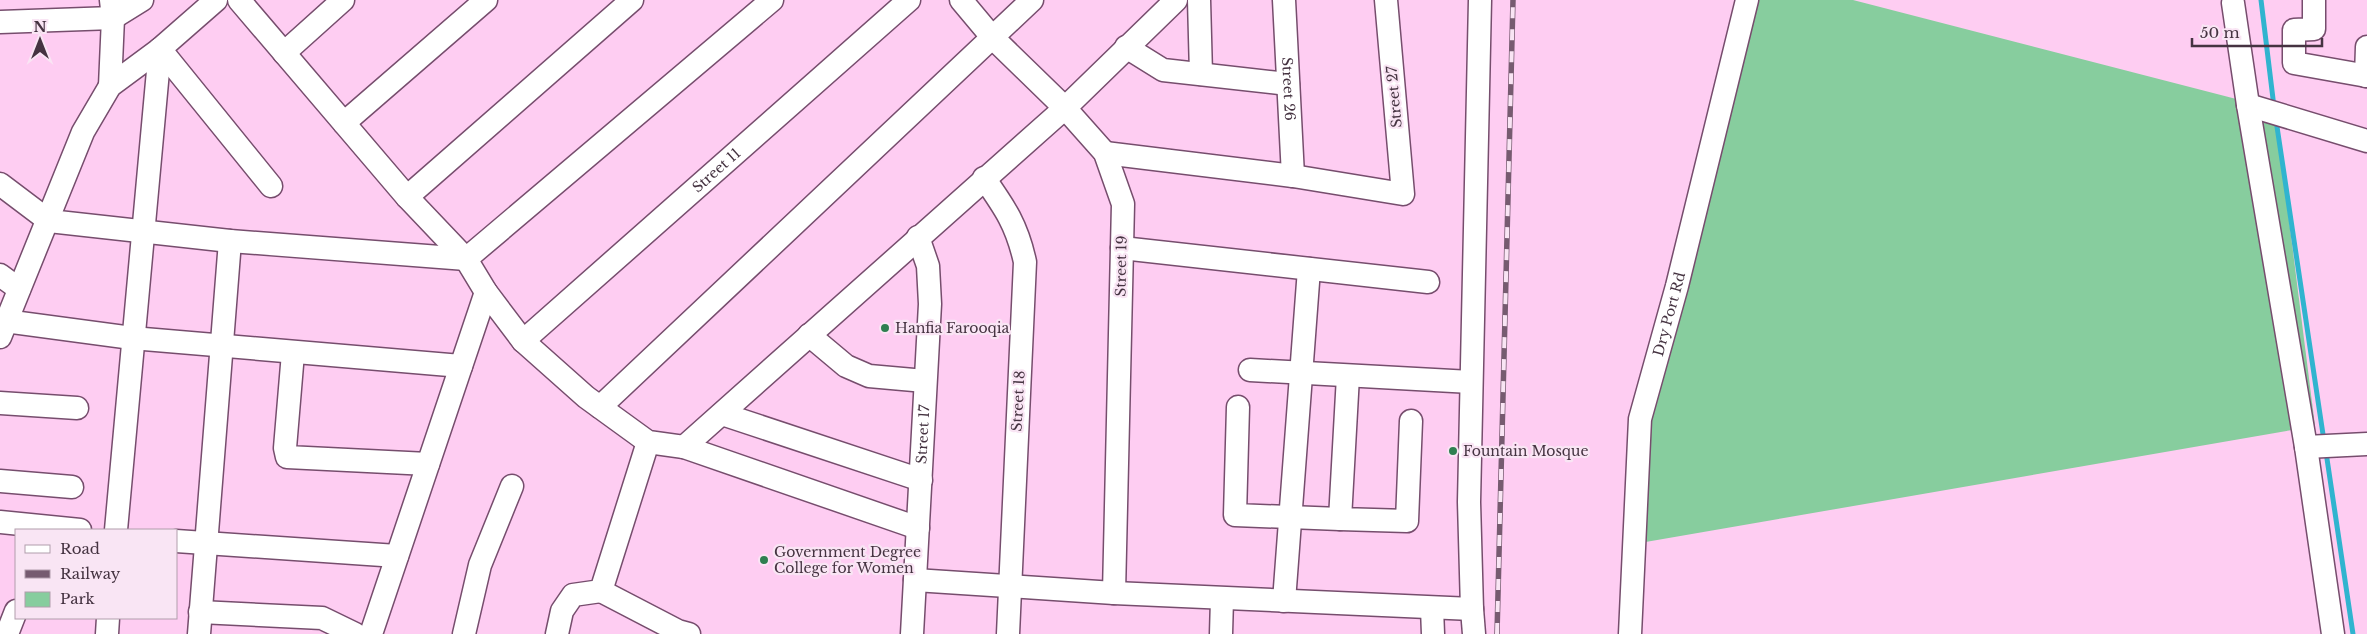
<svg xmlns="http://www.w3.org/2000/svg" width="2367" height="634" viewBox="0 0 2367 634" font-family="'Libre Baskerville',serif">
<rect width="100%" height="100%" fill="#fecdf2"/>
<path fill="#87cd9e" d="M 1747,0 L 1853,0 L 2275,109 L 2315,426 L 1634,544 L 1640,419 Z"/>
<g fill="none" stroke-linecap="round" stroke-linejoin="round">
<g stroke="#30b4cf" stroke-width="5">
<path d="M 2261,0 L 2274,107"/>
<path d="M 2276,120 L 2324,441"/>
<path d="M 2326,452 L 2353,634"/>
</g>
<defs>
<g id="minor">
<path d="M 239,0 L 407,197 L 466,259 L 486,292 L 523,341 L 586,397 L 648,442 L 684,447 L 1065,108 L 1176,0"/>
<path d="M 961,0 L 992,37 L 1065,108 L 1105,153 L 1123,204 L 1114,593"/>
<path d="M 1199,0 L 1201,74"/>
<path id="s1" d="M 1284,0 L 1293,176"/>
<path d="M 2314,0 L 2314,29 L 2294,30 L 2294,63 L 2367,76"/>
<path d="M 2233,3 L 2248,105 L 2306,447 L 2333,634"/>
<path d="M 0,22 L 113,18 L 142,0"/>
<path d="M 1126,47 L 1163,70 L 1288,84"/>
<path d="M 160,49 L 271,186"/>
<path d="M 284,53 L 343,0"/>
<path d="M 2366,76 L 2367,47"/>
<path d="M 110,86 L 113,18 L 111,0"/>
<path d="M 2248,105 L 2367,141"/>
<path d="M 344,123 L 486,0"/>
<path d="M 1105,153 L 1293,176 L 1403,194 L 1386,0"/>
<path d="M 984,178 C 1005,208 1017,225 1025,262 L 1008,634"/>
<path d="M 0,184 L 49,221 L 230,241 L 466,259 L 772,0"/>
<path d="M 407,197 L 632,0"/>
<path d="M 1122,248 L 1428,282"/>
<path d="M 0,275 L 19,289"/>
<path d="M 5,321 L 132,338 L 461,366"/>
<path d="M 809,335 L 846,366 L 869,376 L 925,381"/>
<path d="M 0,337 L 83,132 L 110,86 L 160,49 L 216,0"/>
<path id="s2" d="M 523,341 L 909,0"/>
<path d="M 293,353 L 285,448 L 287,457 L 428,464"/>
<path d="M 1250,370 L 1471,382"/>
<path d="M 1348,376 L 1340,519 L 1407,521 L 1411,421"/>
<path d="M 0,403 L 77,408"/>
<path d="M 600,407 L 1032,0"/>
<path d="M 1238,407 L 1235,515 L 1340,519"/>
<path d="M 722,414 L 921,480"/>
<path d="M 684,447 L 918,528"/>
<path d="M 2306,447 L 2367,444"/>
<path d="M 0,481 L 72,487"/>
<path d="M 0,522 L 80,530"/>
<path d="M 116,530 L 160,49"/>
<path d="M 176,541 L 397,556"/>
<path d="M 915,580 L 1114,593 L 1472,609 L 1469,502 L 1480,0"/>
<path d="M 601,591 L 678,631 L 689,634"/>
<path d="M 1284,601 L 1309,269"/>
<path d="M 1432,608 L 1433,634"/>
<path d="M 1472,609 L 1474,634"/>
<path d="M 200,612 L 322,618 L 355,634"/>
<path d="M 7,634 L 16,611"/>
<path d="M 107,634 L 108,618"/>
<path d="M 199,634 L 230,241"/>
<path d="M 371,634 L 486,292"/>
<path d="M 464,634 L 480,565 L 512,486"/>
<path d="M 557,634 L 562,611 L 573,595 L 601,591 L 648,442"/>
<path id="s3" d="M 912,634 L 930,304 L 928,266 L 918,237"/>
<path d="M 1221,634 L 1222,599"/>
<path id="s4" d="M 1630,634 L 1640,419 L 1677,286 L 1747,0"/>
</g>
</defs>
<use href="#minor" stroke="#764d6d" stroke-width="25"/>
<use href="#minor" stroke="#fff" stroke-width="22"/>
<defs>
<path id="rail" d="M 1497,634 L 1513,0"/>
</defs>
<use href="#rail" stroke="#765b70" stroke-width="5.5"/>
<use href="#rail" stroke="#f9e5f4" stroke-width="4" stroke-dasharray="11" stroke-linecap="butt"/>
</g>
<g fill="#2e7f50" stroke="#f9e5f4" stroke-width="2">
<circle cx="885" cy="328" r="5"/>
<circle cx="1453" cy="451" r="5"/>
<circle cx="764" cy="560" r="5"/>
</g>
<g text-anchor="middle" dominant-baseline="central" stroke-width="4.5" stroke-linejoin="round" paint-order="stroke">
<g font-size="14" fill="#453341" stroke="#f9e5f4">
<text stroke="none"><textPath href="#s1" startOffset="89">Street 26</textPath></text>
<text transform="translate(1394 97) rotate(-95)">Street 27</text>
<text stroke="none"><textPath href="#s2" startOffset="258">Street 11</textPath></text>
<text transform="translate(1121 266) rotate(-89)">Street 19</text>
<text stroke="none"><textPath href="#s4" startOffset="324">Dry Port Rd</textPath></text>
<text transform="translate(1018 401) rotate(-87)">Street 18</text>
<text stroke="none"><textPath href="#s3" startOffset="200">Street 17</textPath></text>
</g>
<g font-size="14" fill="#453341" stroke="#f9e5f4" text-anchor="start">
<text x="895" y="328">Hanfia Farooqia</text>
<text x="1463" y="451">Fountain Mosque</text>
<text x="774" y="552">Government Degree<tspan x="774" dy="16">College for Women</tspan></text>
</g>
</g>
<rect x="15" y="529" width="162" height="90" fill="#f9e5f4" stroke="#b19eac"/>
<rect x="25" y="545" width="25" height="8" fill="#ffffff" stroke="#b19eac"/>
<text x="60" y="554" font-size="15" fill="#453341">Road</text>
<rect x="25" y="570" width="25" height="8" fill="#765b70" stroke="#b19eac"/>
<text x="60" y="579" font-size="15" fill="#453341">Railway</text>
<rect x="25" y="592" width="25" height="15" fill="#87cd9e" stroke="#b19eac"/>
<text x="60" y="604" font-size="15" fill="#453341">Park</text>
<g transform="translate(40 40)" stroke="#f9e5f4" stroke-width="4" paint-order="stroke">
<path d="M0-4L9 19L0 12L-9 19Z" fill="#453341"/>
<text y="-8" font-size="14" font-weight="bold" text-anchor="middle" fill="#453341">N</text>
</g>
<path d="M2192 38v8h130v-8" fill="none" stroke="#453341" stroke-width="2.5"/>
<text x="2200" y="38" font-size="15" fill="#453341" stroke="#f9e5f4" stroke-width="4" paint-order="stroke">50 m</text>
</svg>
